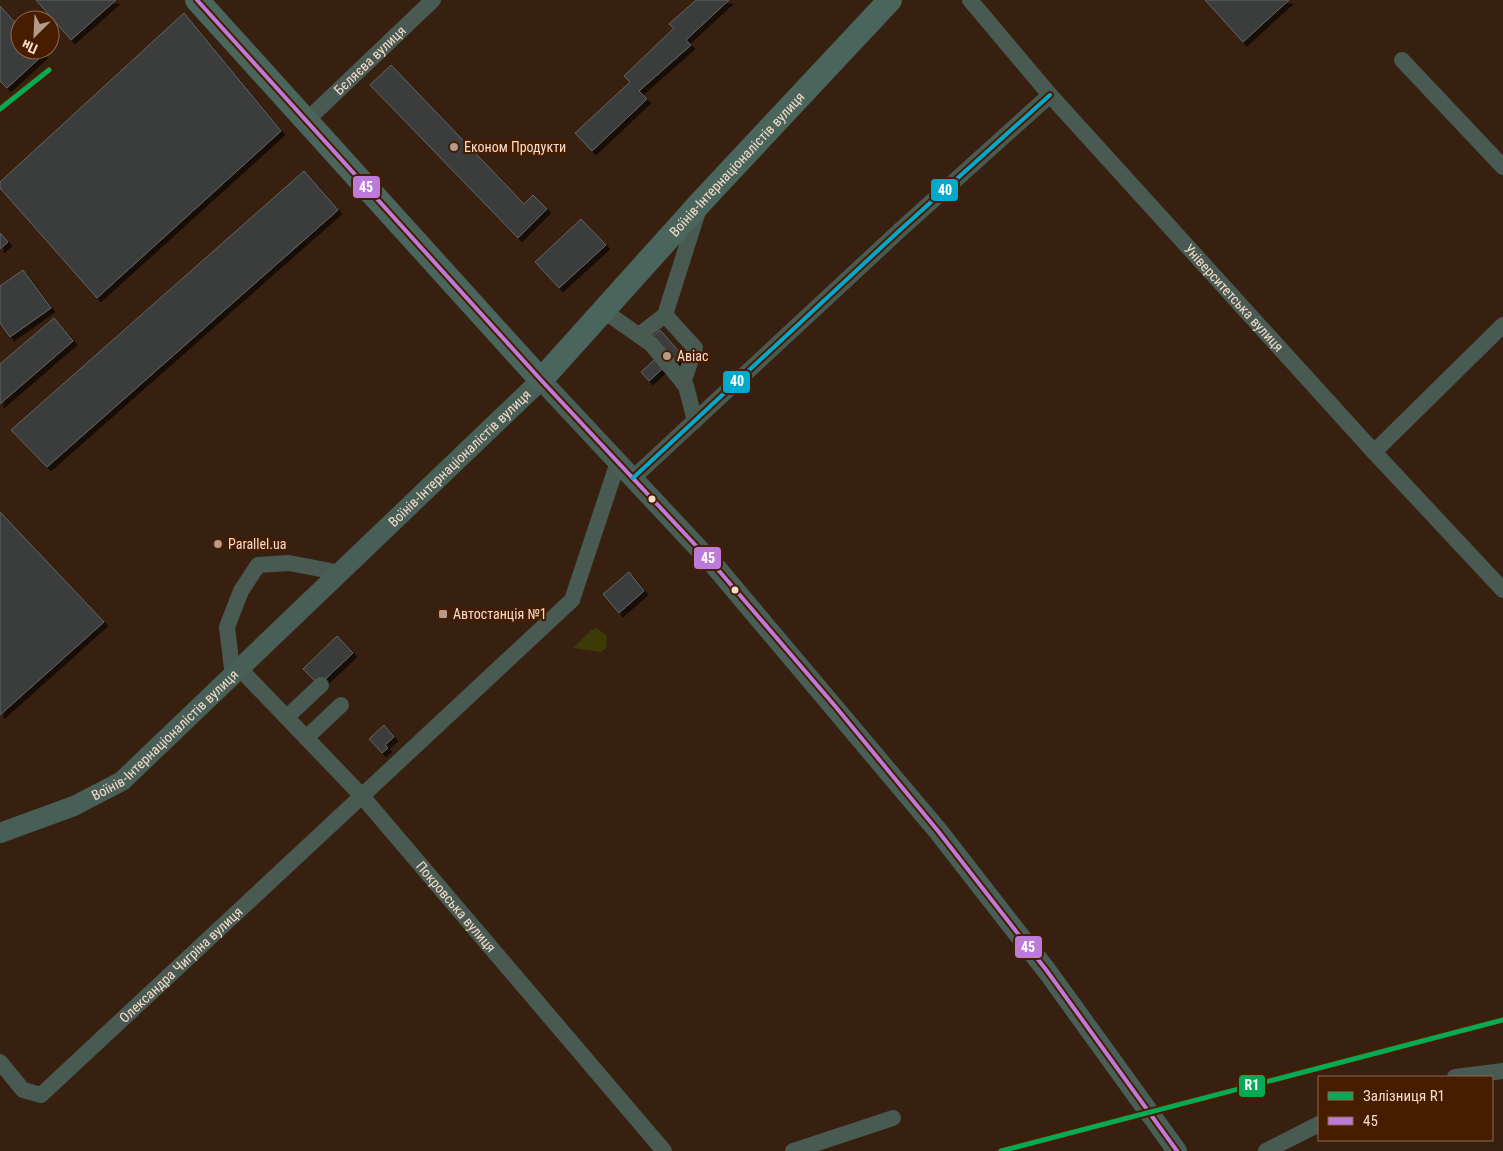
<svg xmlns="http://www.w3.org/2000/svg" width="1503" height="1151" viewBox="0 0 1503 1151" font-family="'Roboto Condensed',sans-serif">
<defs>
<filter id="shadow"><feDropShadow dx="4" dy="4" stdDeviation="0" flood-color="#0009"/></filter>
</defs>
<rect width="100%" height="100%" fill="#372010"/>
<path fill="#3c3b06" d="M 597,628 L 607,636 L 606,648 L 601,652 L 573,648 L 590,631 Z"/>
<g fill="#3b3e3d" stroke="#636463" filter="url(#shadow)">
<path d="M 36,0 L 116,0 L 71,40 Z"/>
<path d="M 696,0 L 729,0 L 686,40 L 691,45 L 639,91 L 647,99 L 592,151 L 575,133 L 630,82 L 624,76 L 674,28 L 669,24 Z"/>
<path d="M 1205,0 L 1289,0 L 1243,42 Z"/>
<path d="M 0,6 L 20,28 L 20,50 L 41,50 L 44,54 L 7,88 L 0,81 Z"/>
<path d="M 184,13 L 281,131 L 97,298 L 0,188 L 0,182 Z"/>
<path d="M 391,65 L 524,204 L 533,195 L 547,209 L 518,238 L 370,85 Z"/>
<path d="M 304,171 L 338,210 L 47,467 L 11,430 Z"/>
<path d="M 581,219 L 606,245 L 559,288 L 535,262 Z"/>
<path d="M 0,233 L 8,242 L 0,249 Z"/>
<path d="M 23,270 L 51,308 L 10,337 L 0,323 L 0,286 Z"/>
<path d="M 54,318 L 73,341 L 0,404 L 0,364 Z"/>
<path d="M 660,330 L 684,357 L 674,365 L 671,361 L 649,381 L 641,372 L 665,350 L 652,337 Z"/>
<path d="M 0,512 L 104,622 L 0,715 Z"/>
<path d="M 629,572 L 644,591 L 619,613 L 603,594 Z"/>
<path d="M 337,636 L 353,653 L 319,685 L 303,669 Z"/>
<path d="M 384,725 L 394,737 L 385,745 L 388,748 L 382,753 L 369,739 Z"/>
</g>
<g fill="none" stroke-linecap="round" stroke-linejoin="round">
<g stroke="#485a51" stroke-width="16">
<path id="s1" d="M 970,0 L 1050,95 L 1374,452 L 1503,590"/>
<path d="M 1402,60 L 1503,167"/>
<path id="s2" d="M 306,121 L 433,0"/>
<path d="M 604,311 L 651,344 L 686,386 L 695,421"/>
<path d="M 665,315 L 695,348 L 683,383"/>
<path d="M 639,335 L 665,315 L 699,208"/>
<path d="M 1374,452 L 1503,325"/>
<path d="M 633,478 L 900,230 L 1050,95"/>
<path id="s3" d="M 241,670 L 361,795 L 664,1151"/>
<path d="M 233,677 L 227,627 L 241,591 L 258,565 L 289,563 L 341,573"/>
<path d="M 287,717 L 321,685"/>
<path d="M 306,738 L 341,705"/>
<path id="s4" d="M 0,1062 L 23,1090 L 41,1095 L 572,600 L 618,462"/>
<path d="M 1455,1077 L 1503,1071"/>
<path d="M 793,1151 L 893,1118"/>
<path d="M 1266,1151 L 1319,1124"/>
</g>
<path stroke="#475f56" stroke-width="20" id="s5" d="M 0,833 L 74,806 L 122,781 L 541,380 L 714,565 L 938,831 L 1047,971 L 1177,1151"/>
<path stroke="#4a655b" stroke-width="24" id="s6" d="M 197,0 L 541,380 L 701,202 L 890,0"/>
<defs>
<path id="bus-1" d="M 197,0 L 541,380 L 714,565 L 835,706 L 938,831 L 1047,971 L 1177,1151"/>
<path id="bus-2" d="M 633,478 L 900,230 L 1050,95"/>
</defs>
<use href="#bus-1" stroke="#471d00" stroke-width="8"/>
<use href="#bus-2" stroke="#471d00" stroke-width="8"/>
<use href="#bus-1" stroke="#bd7bd9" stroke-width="4"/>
<use href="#bus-2" stroke="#00a9ce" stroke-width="4"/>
<defs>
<g id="rail-1">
<path d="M 0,109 L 49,70"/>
<path d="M 1001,1151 L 1503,1020"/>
</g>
</defs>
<use href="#rail-1" stroke="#471d00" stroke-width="9"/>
<use href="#rail-1" stroke="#06aa56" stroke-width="5"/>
</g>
<g fill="#b49a8a" stroke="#471d00" stroke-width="2">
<circle cx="454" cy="147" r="5"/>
<circle cx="667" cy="356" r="5"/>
<circle cx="218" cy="544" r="5"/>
<rect x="438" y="609" width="10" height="10" rx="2.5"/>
</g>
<g fill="#f7dbcb" stroke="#471d00" stroke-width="2">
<circle cx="652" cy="499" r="4.5"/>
<circle cx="735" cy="590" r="4.5"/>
</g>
<g text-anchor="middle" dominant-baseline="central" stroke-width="4.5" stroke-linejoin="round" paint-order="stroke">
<g font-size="14" fill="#f7dbcb" stroke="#471d00">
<text stroke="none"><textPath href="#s2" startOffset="88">Бєляєва вулиця</textPath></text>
<text stroke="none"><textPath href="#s6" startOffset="804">Воїнів-Інтернаціоналістів вулиця</textPath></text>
<text stroke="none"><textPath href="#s1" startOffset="398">Університетська вулиця</textPath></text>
<text stroke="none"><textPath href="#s5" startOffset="600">Воїнів-Інтернаціоналістів вулиця</textPath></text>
<text stroke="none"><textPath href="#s5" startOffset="195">Воїнів-Інтернаціоналістів вулиця</textPath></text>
<text stroke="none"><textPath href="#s3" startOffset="320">Покровська вулиця</textPath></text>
<text stroke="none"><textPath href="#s4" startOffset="246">Олександра Чигріна вулиця</textPath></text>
</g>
<g font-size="14" fill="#f7dbcb" stroke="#471d00" text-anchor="start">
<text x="464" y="147">Економ Продукти</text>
<text x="677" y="356">Авіас</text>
<text x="228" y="544">Parallel.ua</text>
<text x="453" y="614">Автостанція №1</text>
</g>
</g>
<g stroke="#471d00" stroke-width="2">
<rect x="352" y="175" width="29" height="24" rx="5" fill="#bd7bd9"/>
<rect x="930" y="178" width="29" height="24" rx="5" fill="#00a9ce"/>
<rect x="722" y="370" width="29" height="24" rx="5" fill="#00a9ce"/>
<rect x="693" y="546" width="29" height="24" rx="5" fill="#bd7bd9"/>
<rect x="1014" y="935" width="29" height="24" rx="5" fill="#bd7bd9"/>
<rect x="1238" y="1074" width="28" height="24" rx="5" fill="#06aa56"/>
</g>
<g font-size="14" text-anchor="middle" font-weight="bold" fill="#fff">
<text x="366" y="192">45</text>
<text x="945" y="195">40</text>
<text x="737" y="386">40</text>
<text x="708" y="563">45</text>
<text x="1028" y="952">45</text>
<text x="1252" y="1090">R1</text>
</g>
<rect x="1318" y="1076" width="175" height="65" fill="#471d00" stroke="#8d6951"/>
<rect x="1328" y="1092" width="25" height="8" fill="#06aa56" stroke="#8d6951"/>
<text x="1363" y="1101" font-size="15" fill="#f7dbcb">Залізниця R1</text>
<rect x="1328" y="1117" width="25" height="8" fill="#bd7bd9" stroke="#8d6951"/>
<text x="1363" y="1126" font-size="15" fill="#f7dbcb">45</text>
<g transform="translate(35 35) rotate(204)"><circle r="24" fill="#471d00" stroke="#8d6951"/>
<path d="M0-4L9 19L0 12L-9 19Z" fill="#b49a8a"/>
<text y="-8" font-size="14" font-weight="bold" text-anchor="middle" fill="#f7dbcb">Пн</text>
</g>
</svg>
